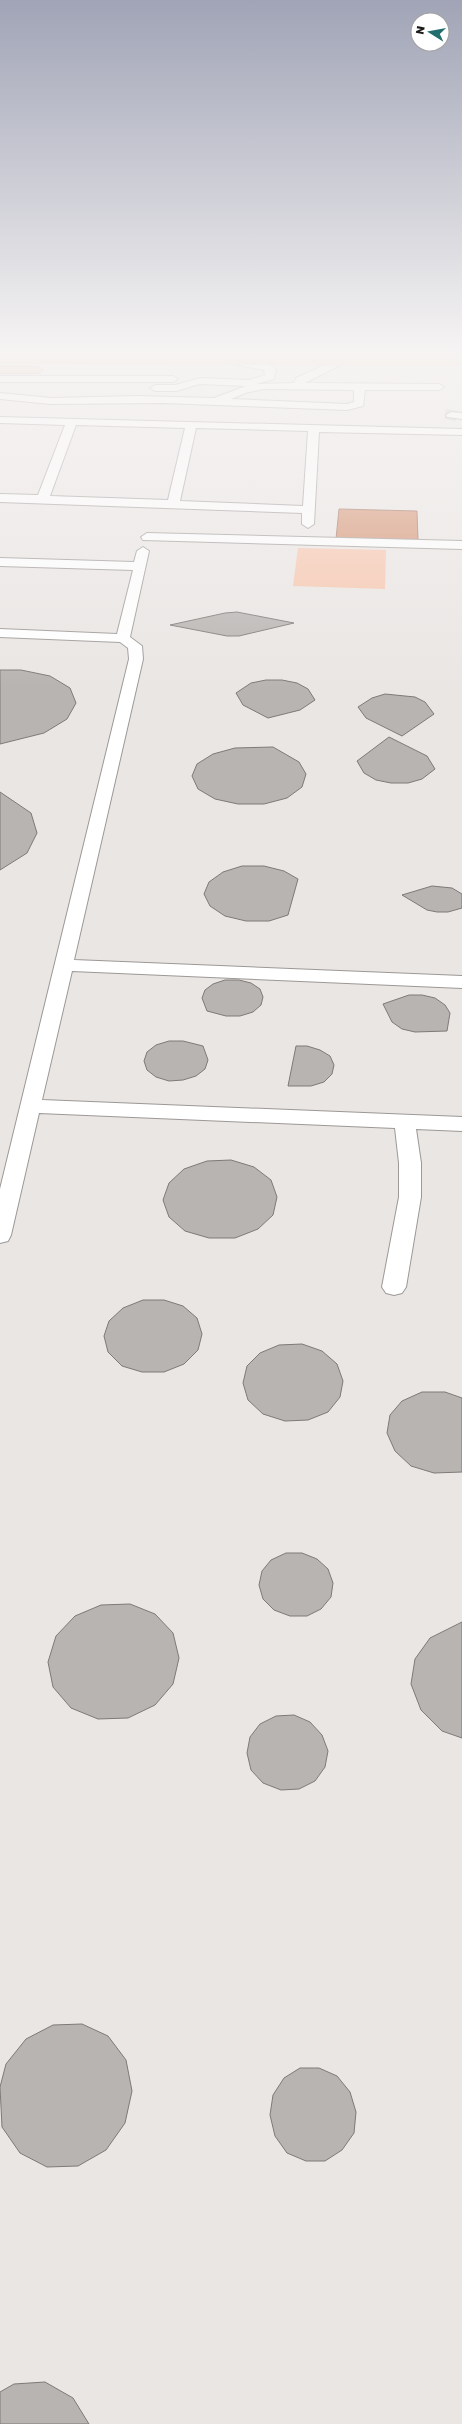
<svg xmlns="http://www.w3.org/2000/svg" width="462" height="2424" viewBox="0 0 462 2424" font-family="'Golos Text',sans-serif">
<rect width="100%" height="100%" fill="#eae6e4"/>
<path fill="#f7c4ac" d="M 298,548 L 386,550 L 385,589 L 293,586 Z"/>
<path fill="#d48d6c" stroke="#9d6a53" d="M 339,509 L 417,511 L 418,541 L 336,539 Z"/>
<g fill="#b8b4b2" stroke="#7e7a78">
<path d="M 237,612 L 294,623 L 239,636 L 227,636 L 170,625 L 225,613 Z"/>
<path d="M 0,670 L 21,670 L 50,676 L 70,688 L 76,703 L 67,719 L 44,733 L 0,744 Z"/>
<path d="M 266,680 L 282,680 L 297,683 L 308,689 L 315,700 L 300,710 L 268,718 L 243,705 L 236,693 L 251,683 Z"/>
<path d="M 385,694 L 415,697 L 425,702 L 434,714 L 402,736 L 366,718 L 358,707 L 372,698 Z"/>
<path d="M 389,737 L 427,756 L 435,769 L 422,779 L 408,783 L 391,783 L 376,780 L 364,773 L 357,761 Z"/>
<path d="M 273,747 L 299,762 L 306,774 L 302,787 L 287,798 L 264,804 L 238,804 L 215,799 L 198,789 L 192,776 L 197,764 L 213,754 L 235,748 Z"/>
<path d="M 0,792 L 31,813 L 37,833 L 27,853 L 0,870 Z"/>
<path d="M 242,866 L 264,866 L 284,871 L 298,879 L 288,915 L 269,921 L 246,921 L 225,916 L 210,906 L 204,894 L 209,882 L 223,872 Z"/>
<path d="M 432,886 L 452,888 L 462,894 L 462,908 L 448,912 L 437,912 L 427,910 L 402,895 Z"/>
<path d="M 225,980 L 239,980 L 251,983 L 260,989 L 263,997 L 261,1005 L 253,1012 L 240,1016 L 226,1016 L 207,1011 L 202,998 L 205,990 L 213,984 Z"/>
<path d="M 409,995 L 422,995 L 435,998 L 445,1005 L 450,1013 L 447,1031 L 415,1032 L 402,1029 L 392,1022 L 383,1004 Z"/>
<path d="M 169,1041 L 183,1041 L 203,1046 L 208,1060 L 205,1069 L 196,1076 L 183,1080 L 169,1081 L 156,1077 L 147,1070 L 144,1061 L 147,1052 L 156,1045 Z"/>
<path d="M 296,1046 L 307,1046 L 320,1050 L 330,1056 L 334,1065 L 332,1074 L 324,1082 L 311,1086 L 288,1086 Z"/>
<path d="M 231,1160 L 254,1167 L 271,1180 L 277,1197 L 273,1215 L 258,1229 L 235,1238 L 209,1238 L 185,1231 L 169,1217 L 163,1200 L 169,1183 L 184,1169 L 207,1161 Z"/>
<path d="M 143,1300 L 164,1300 L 183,1306 L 197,1318 L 202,1334 L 198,1350 L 184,1364 L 164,1372 L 142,1372 L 122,1366 L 108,1352 L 104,1336 L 109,1321 L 123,1308 Z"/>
<path d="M 302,1344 L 322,1351 L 337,1364 L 343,1381 L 340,1397 L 328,1412 L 308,1420 L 285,1421 L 263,1414 L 248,1400 L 243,1383 L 247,1366 L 260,1353 L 279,1345 Z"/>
<path d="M 422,1392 L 445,1392 L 462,1398 L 462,1472 L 434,1473 L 411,1466 L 395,1451 L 387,1433 L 390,1415 L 402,1401 Z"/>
<path d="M 286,1553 L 302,1553 L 317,1559 L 328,1569 L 333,1583 L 331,1597 L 321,1609 L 307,1616 L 290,1616 L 274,1610 L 263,1599 L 259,1585 L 262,1571 L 271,1560 Z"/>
<path d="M 130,1604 L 155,1614 L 173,1633 L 179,1658 L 173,1684 L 155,1705 L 128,1718 L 98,1719 L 71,1708 L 53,1687 L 48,1662 L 56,1636 L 75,1616 L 101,1605 Z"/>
<path d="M 462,1622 L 462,1738 L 442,1731 L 421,1710 L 411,1684 L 415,1659 L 430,1638 Z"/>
<path d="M 294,1715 L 310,1722 L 322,1735 L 328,1751 L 325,1767 L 315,1781 L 299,1789 L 281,1790 L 263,1783 L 251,1770 L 247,1753 L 250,1737 L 260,1724 L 276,1716 Z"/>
<path d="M 82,2024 L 108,2036 L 126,2060 L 132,2091 L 125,2123 L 106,2150 L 78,2166 L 47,2167 L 20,2153 L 2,2127 L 0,2087 L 6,2064 L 26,2039 L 53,2025 Z"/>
<path d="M 300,2068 L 319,2068 L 337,2076 L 350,2092 L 356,2112 L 354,2133 L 342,2150 L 325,2161 L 306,2161 L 287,2153 L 275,2136 L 270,2115 L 273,2095 L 284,2078 Z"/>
<path d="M 45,2382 L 73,2398 L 89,2424 L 0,2424 L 0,2392 L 14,2384 Z"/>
</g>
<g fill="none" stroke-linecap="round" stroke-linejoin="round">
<path stroke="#cbc7c6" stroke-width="12" stroke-dasharray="12 6" stroke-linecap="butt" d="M 450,420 L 452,410"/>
<defs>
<g id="minor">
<path d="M 348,354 L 353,357 L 352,359 L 305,383 L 439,384 L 444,387 L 439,390 L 365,390 L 363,406 L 347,410 L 163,403 L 51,404 L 0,399 L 0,393 L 51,398 L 137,396 L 214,398 L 246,386 L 200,384 L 176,391 L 155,391 L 150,388 L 155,385 L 175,385 L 200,378 L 249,380 L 265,375 L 264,370 L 221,362 L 221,358 L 225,357 C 237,359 269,360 276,370 L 274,379 L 256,384 L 294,383 L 296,378 ZM 264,389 L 354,390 L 354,402 L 347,404 L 231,399 L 245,393 Z"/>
<path d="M 0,376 L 173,376 L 178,379 L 173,382 L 0,382 Z"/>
<path d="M 451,412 L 462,413 L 462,419 L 447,417 L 446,415 Z"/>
<path d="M 0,417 L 462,429 L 462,435 L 319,432 L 314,524 L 308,528 L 302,524 L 302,513 L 0,502 L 0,494 L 38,495 L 65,425 L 0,423 ZM 76,425 L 185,428 L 168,500 L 50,496 ZM 196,428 L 308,431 L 303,506 L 180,501 Z"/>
<path d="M 147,533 L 462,541 L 462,549 L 143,540 L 141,537 Z"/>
<path d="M 143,547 L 149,551 L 130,637 L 142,646 L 143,659 L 74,960 L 462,976 L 462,988 L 72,971 L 42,1100 L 462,1117 L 462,1131 L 416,1129 L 421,1163 L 421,1197 L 406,1287 L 402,1293 L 394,1295 L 386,1293 L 382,1287 L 399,1197 L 399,1163 L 395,1128 L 39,1113 L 11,1235 L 8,1241 L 0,1243 L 0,1189 L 129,659 L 128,648 L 120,642 L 0,637 L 0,629 L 117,634 L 133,570 L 0,566 L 0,558 L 134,562 L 137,551 Z"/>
</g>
<g id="highway">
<path d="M 0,349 L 462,349 L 462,354 L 0,353 Z"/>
<path d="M 0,367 L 38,367 L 43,370 L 38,373 L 0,373 Z"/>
</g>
</defs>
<use href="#minor" stroke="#9c9896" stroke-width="2"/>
<use href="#highway" stroke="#a77c69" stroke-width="2"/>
<use href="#minor" fill="#fff" fill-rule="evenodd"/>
<use href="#highway" fill="#f2b194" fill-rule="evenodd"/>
<defs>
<path id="highway-bridge" d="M 0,358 L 462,360"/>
</defs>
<use href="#highway-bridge" stroke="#a77c69" stroke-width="12" stroke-linecap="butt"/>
<use href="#highway-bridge" stroke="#f2b194" stroke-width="12"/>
</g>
<linearGradient id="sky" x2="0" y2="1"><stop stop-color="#a0a4b6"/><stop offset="0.51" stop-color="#f6f4f3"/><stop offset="1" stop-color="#f6f4f3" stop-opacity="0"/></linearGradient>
<rect width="462" height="688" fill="url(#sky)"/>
<g transform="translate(430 32) rotate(281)"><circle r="19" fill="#ffffff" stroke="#a4a3a3"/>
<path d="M0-3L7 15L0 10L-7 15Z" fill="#226e6e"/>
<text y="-6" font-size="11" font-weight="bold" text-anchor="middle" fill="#1c1a19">N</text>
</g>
</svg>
